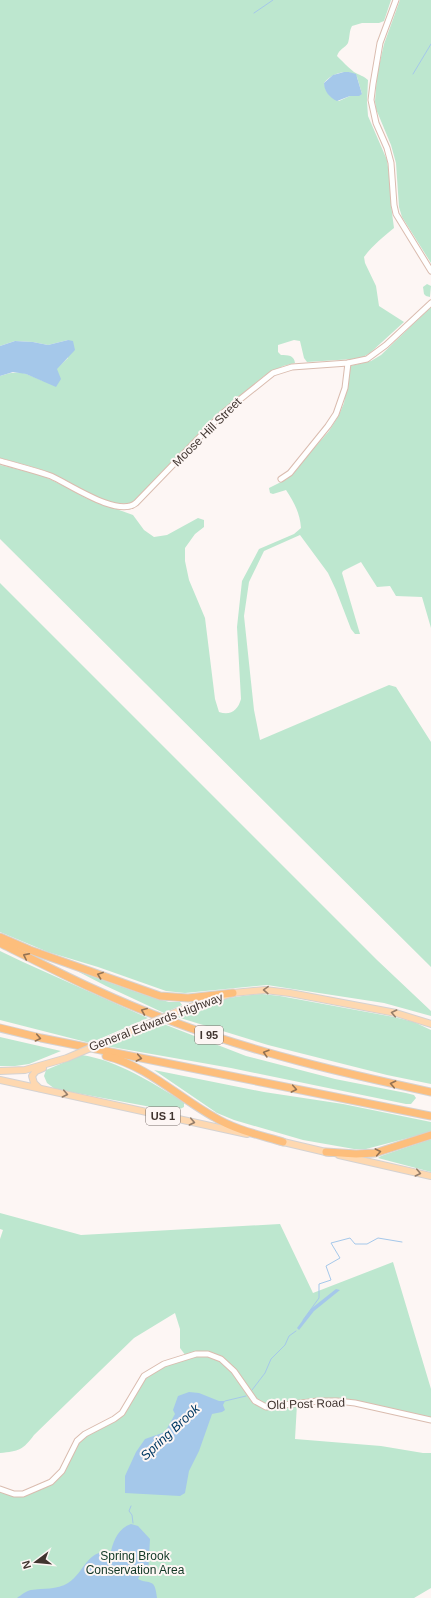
<svg xmlns="http://www.w3.org/2000/svg" width="431" height="1598" viewBox="0 0 431 1598" font-family="Helvetica,sans-serif">
<rect width="100%" height="100%" fill="#fdf6f4"/>
<g fill="#bde7cf" fill-rule="evenodd">
<path d="M 0,0 L 391,0 L 384,21 L 379,23 L 362,23 L 352,26 C 349,31 350,37 348,43 C 345,48 339,49 337,56 C 341,60 350,69 354,72 C 359,75 364,76 368,80 L 367,102 L 368,116 L 387,160 L 389,174 L 392,213 L 394,228 C 383,237 373,245 364,257 L 365,263 L 376,286 L 379,306 L 404,322 L 370,353 L 363,357 L 353,359 L 307,362 L 304,358 L 300,341 L 294,340 L 278,345 L 278,352 L 281,355 C 288,355 294,355 295,363 L 283,366 L 264,376 L 214,417 L 174,462 L 135,501 C 111,513 75,483 53,474 C 36,467 18,463 0,458 L 0,376 C 20,369 25,373 43,381 L 68,358 L 68,340 L 48,345 L 33,342 L 15,341 L 0,346 ZM 349,72 L 357,77 L 362,94 L 350,96 L 339,101 C 330,97 326,93 324,83 C 330,75 339,72 349,72 Z"/>
<path d="M 400,0 L 431,0 L 431,263 L 402,217 L 399,207 L 396,163 L 391,145 L 376,109 L 375,101 L 377,75 L 384,44 Z"/>
<path d="M 427,284 L 431,286 L 430,297 L 426,296 L 424,294 L 423,287 Z"/>
<path d="M 431,307 L 431,628 L 422,597 L 396,596 L 390,586 L 377,587 L 361,562 L 343,571 L 342,573 L 360,634 L 355,634 L 351,629 L 336,590 L 328,573 L 300,535 L 264,551 L 249,582 L 244,616 L 254,710 L 260,740 L 389,685 L 396,687 L 431,742 L 431,967 L 0,539 L 0,465 L 41,475 L 60,484 L 86,498 L 133,515 L 144,530 L 154,537 L 167,535 L 198,518 L 204,520 L 204,527 L 195,534 L 185,548 L 185,561 L 189,580 L 205,618 L 215,699 L 219,712 C 231,716 238,710 241,699 L 237,627 L 242,581 L 259,549 L 294,534 L 301,528 C 300,513 294,502 286,490 L 273,494 L 270,493 L 269,488 L 287,479 L 329,431 L 339,415 L 344,403 L 350,366 L 371,361 L 381,355 Z"/>
<path d="M 0,583 L 377,960 L 431,1011 L 431,1016 L 384,1003 L 267,985 L 185,993 L 166,991 L 98,967 L 48,952 L 0,932 Z"/>
<path d="M 0,951 L 23,962 L 148,1018 L 90,1043 L 0,1020 Z"/>
<path d="M 77,971 L 145,995 L 169,1002 L 180,1002 L 182,1005 L 164,1013 L 106,986 Z"/>
<path d="M 262,994 L 280,996 L 394,1017 L 414,1022 L 431,1030 L 431,1084 L 387,1075 L 268,1045 L 177,1017 C 202,1001 233,996 262,994 Z"/>
<path d="M 161,1023 L 246,1056 L 335,1079 L 406,1093 L 414,1095 L 416,1098 L 411,1104 L 406,1104 L 231,1068 L 106,1046 Z"/>
<path d="M 0,1037 L 61,1051 L 29,1064 L 15,1066 L 0,1066 Z"/>
<path d="M 82,1055 C 119,1061 150,1082 181,1100 L 184,1103 L 184,1107 L 178,1110 L 167,1110 L 55,1089 L 47,1083 L 44,1076 L 46,1070 Z"/>
<path d="M 154,1070 L 264,1092 L 343,1104 L 431,1122 L 431,1132 L 366,1149 L 354,1149 L 303,1140 L 234,1120 L 217,1113 Z"/>
<path d="M 431,1139 L 431,1172 L 378,1158 L 381,1156 Z"/>
<path d="M 0,1213 L 81,1235 L 280,1224 L 313,1293 L 393,1262 L 431,1389 L 431,1419 L 355,1403 L 297,1404 L 295,1439 L 381,1446 L 423,1453 L 431,1453 L 431,1588 L 414,1598 L 0,1598 L 0,1489 L 19,1494 L 55,1479 L 77,1441 L 118,1416 L 144,1376 L 186,1356 L 180,1348 L 180,1329 L 175,1313 L 134,1338 L 34,1435 C 23,1450 19,1451 0,1453 L 0,1239 L 3,1230 L 0,1229 Z"/>
</g>
<g fill="#a5c8ea">
<path d="M 344,72 L 349,72 L 356,74 L 362,94 L 359,96 L 350,96 L 337,101 C 330,98 324,91 324,83 L 333,75 Z"/>
<path d="M 68,340 L 73,341 L 75,350 L 57,369 L 61,379 L 56,387 L 26,374 L 13,372 L 0,376 L 0,346 L 15,341 L 33,342 L 48,345 Z"/>
<path d="M 336,1289 L 340,1290 L 314,1311 L 299,1330 L 297,1328 L 312,1308 Z"/>
<path d="M 189,1392 L 199,1393 L 219,1401 L 225,1401 L 223,1405 L 225,1410 L 222,1412 L 212,1414 L 211,1417 L 199,1451 L 189,1471 L 185,1493 L 180,1496 L 125,1493 L 125,1476 L 136,1452 L 145,1439 L 165,1432 L 175,1414 L 173,1410 L 178,1396 Z"/>
<path d="M 131,1524 L 138,1526 L 150,1539 L 148,1575 L 140,1575 L 138,1579 C 150,1585 155,1577 157,1598 L 17,1598 C 21,1595 26,1591 31,1590 C 43,1588 57,1590 68,1583 C 86,1571 85,1551 111,1551 C 114,1539 119,1528 131,1524 Z"/>
</g>
<g fill="none" stroke-linecap="round" stroke-linejoin="round">
<g stroke="#a5c8ea" stroke-width="1">
<path d="M 254,13 L 273,0"/>
<path d="M 413,74 L 431,44"/>
<path d="M 303,1320 L 319,1298 L 319,1284 L 331,1280 L 326,1266 L 340,1258 L 331,1243 L 350,1238 L 355,1244 L 367,1244 L 378,1238 L 402,1242"/>
<path d="M 252,1390 L 265,1373 L 271,1359 L 285,1345 L 289,1336 L 296,1331"/>
<path d="M 225,1401 L 246,1396"/>
<path d="M 131,1506 L 129,1511 L 132,1515 L 133,1523"/>
</g>
<defs>
<g id="minor">
<path d="M 396,0 L 380,43 L 373,84 L 371,100 L 376,123 L 387,148 L 391,163 L 394,205 L 396,214 L 431,271"/>
<path d="M 0,461 C 17,466 34,470 51,476 C 69,484 118,518 136,503 L 223,413 L 273,373 L 292,367 L 348,363 L 367,359 L 386,345 L 431,303"/>
<path d="M 281,479 L 290,473 L 328,426 L 336,414 L 345,388 L 348,363"/>
<path d="M 0,1489 L 14,1494 L 23,1494 L 51,1482 L 62,1471 L 77,1441 L 85,1434 L 114,1419 L 122,1413 L 144,1376 L 164,1364 L 196,1354 L 208,1354 L 221,1359 L 234,1371 L 255,1401 L 266,1407 L 318,1401 L 337,1401 L 355,1403 L 431,1420"/>
</g>
<g id="major">
<path d="M 181,1010 L 233,993 L 265,990 L 290,993 L 396,1013 L 431,1024"/>
<path d="M 114,1038 L 143,1026"/>
<path d="M 0,1071 L 25,1070 L 67,1058"/>
<path d="M 0,1080 L 247,1134"/>
<path d="M 39,1088 L 34,1083 L 32,1076 L 36,1071 L 43,1068"/>
<path d="M 279,1141 L 330,1153"/>
<path d="M 339,1155 L 431,1176"/>
</g>
<g id="highway">
<path d="M 0,937 L 30,950 L 160,996 L 188,998 L 233,993"/>
<path d="M 0,943 C 56,971 112,1000 171,1021 C 256,1053 343,1073 431,1092"/>
<path d="M 0,1028 L 41,1038 L 431,1116"/>
<path d="M 106,1056 C 147,1066 178,1097 214,1117 C 235,1130 260,1135 283,1142"/>
<path d="M 326,1152 L 356,1154 L 375,1153 L 431,1135"/>
</g>
</defs>
<use href="#minor" stroke="#dabcaf" stroke-width="7"/>
<use href="#major" stroke="#d5d2d1" stroke-width="8"/>
<use href="#highway" stroke="#d5d2d1" stroke-width="9"/>
<use href="#minor" stroke="#fff" stroke-width="5"/>
<use href="#major" stroke="#fed8b0" stroke-width="6"/>
<use href="#highway" stroke="#fdbe7c" stroke-width="7"/>
<defs>
<g id="major-bridge">
<path d="M 143,1026 L 181,1010"/>
<path d="M 67,1058 L 114,1038"/>
</g>
</defs>
<use href="#major-bridge" stroke="#d5d2d1" stroke-width="8" stroke-linecap="butt"/>
<use href="#major-bridge" stroke="#fed8b0" stroke-width="6"/>
</g>
<defs><path id="oneway-chevron" d="M-2-3.5L2.5 0L-2 3.5" fill="none" stroke-width="1.6" stroke-linecap="round" stroke-linejoin="round"/></defs>
<g stroke="#957252">
<use href="#oneway-chevron" transform="translate(26 956) rotate(-154)"/>
<use href="#oneway-chevron" transform="translate(100 975) rotate(-160)"/>
<use href="#oneway-chevron" transform="translate(144 1011) rotate(-157)"/>
<use href="#oneway-chevron" transform="translate(38 1038) rotate(12)"/>
<use href="#oneway-chevron" transform="translate(266 1053) rotate(-164)"/>
<use href="#oneway-chevron" transform="translate(139 1058) rotate(11)"/>
<use href="#oneway-chevron" transform="translate(393 1084) rotate(-168)"/>
<use href="#oneway-chevron" transform="translate(294 1089) rotate(11)"/>
<use href="#oneway-chevron" transform="translate(378 1152) rotate(-11)"/>
</g>
<g stroke="#967e69">
<use href="#oneway-chevron" transform="translate(266 990) rotate(-178)"/>
<use href="#oneway-chevron" transform="translate(394 1013) rotate(-168)"/>
<use href="#oneway-chevron" transform="translate(65 1094) rotate(12)"/>
<use href="#oneway-chevron" transform="translate(192 1122) rotate(12)"/>
<use href="#oneway-chevron" transform="translate(418 1173) rotate(13)"/>
</g>
<g text-anchor="middle" dominant-baseline="central" stroke-width="4" stroke-linejoin="round" paint-order="stroke">
<g fill="#fdf6f4" stroke="#796e6a" stroke-width="1">
<rect x="195" y="1026" width="28" height="18" rx="3"/>
<rect x="146" y="1107" width="34" height="18" rx="3"/>
</g>
<g font-size="11" font-weight="bold" fill="#40342f">
<text x="209" y="1035">I 95</text>
<text x="163" y="1116">US 1</text>
</g>
<g font-size="12" fill="#40342f" stroke="#fdf6f4">
<text transform="translate(207 432) rotate(-45)">Moose Hill Street</text>
<text transform="translate(156 1022) rotate(-21)">General Edwards Highway</text>
<text transform="translate(306 1404) rotate(-2)">Old Post Road</text>
</g>
<g font-size="12" fill="#113725" stroke="#fdf6f4">
<text x="135" y="1556">Spring Brook<tspan x="135" dy="14">Conservation Area</tspan></text>
</g>
<g font-size="13" font-style="italic" fill="#003963" stroke="#fdf6f4">
<text transform="translate(170 1432) rotate(-43)">Spring Brook</text>
</g>
</g>
<g transform="translate(36 1562) rotate(254)" stroke="#fdf6f4" stroke-width="3" paint-order="stroke">
<path d="M0-3L7 15L0 10L-7 15Z" fill="#40342f"/>
<text y="-6" font-size="11" font-weight="bold" text-anchor="middle" fill="#40342f">N</text>
</g>
</svg>
